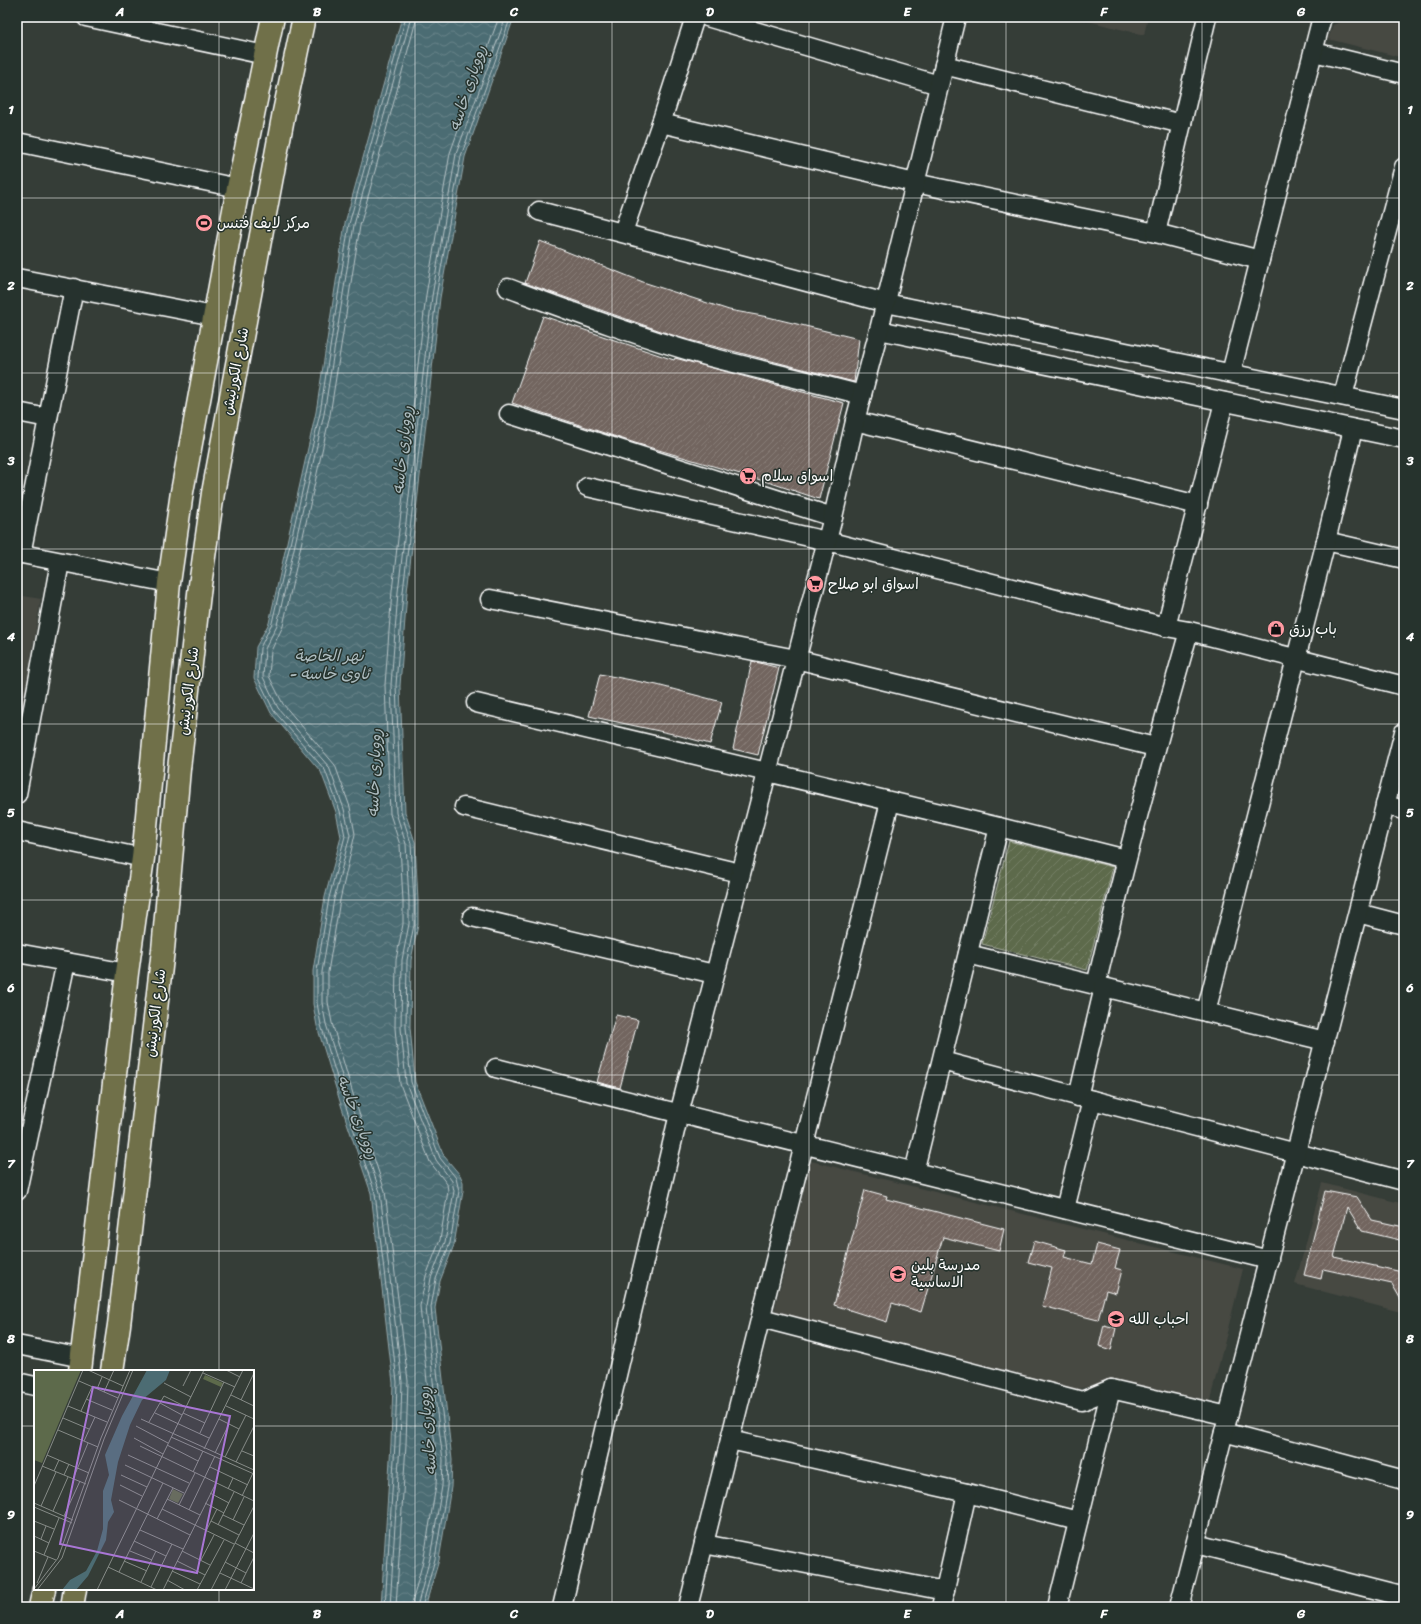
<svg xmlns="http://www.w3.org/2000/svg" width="1421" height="1624" viewBox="0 0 1421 1624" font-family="Sriracha,'Playpen Sans Arabic',sans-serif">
<defs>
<pattern id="garden-furrows" width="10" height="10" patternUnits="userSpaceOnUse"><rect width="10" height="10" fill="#5d6a4b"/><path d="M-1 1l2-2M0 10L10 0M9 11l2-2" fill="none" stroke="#758066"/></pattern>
<pattern id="water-waves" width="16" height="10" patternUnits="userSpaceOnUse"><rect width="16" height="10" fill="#4c6c73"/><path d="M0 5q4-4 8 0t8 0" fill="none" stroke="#678288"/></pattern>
<pattern id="building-hatch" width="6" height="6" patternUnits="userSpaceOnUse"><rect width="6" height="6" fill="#72655e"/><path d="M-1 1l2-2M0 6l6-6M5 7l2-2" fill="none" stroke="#877c76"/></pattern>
</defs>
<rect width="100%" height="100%" fill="#353d37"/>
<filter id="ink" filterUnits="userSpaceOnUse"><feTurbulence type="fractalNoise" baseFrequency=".025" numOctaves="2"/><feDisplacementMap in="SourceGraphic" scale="8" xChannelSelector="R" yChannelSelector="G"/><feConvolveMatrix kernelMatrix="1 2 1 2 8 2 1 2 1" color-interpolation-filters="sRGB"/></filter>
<g filter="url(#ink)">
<g fill="#474943">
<path d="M 1072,17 L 1148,17 L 1144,35 Z"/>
<path d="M 1341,17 L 1404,17 L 1404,58 L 1328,39 L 1333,25 L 1340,22 Z"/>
<path d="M 17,595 L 41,599 L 17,741 Z"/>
<path d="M 811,1161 L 1243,1269 L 1209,1404 L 1113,1380 L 1074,1390 L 774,1312 Z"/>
<path d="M 1322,1183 L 1404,1204 L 1404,1313 L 1295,1284 Z"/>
</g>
<path fill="url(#garden-furrows)" stroke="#aeb4a5" d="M 1009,841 L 1113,867 L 1087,970 L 982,944 Z"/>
<path fill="url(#water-waves)" stroke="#94a7ab" d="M 402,17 L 517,17 L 512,23 L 465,157 L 440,298 L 407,592 L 400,686 L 405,812 L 415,842 L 418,901 L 418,925 L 411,960 L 410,1027 L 415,1082 L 444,1156 L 460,1175 L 463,1182 L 463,1191 L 454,1245 L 440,1281 L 435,1308 L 452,1460 L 451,1487 L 439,1560 L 425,1607 L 381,1607 L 391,1443 L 393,1383 L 371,1193 L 342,1108 L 317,1026 L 313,1004 L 313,971 L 325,897 L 341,837 L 336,812 L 321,772 L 271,713 L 254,678 L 256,647 L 269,623 L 316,412 L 345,223 Z"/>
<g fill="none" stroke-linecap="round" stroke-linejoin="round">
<g stroke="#b7c4c7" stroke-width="1">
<path d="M 385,1607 L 395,1443 L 397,1382 L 375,1193 L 346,1107 L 321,1025 L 317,1003 L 317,971 L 329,898 L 345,836 L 340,811 L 325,770 L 274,711 L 258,678 L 260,648 L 272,623 L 320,413 L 349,224 L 406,17"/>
<path d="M 390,1607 L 400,1443 L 402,1382 L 380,1192 L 351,1105 L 326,1024 L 322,1003 L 322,972 L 334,899 L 350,835 L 344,809 L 329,767 L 278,708 L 263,677 L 265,649 L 277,625 L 324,414 L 354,225 L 411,17"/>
<path d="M 396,1607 L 406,1444 L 408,1381 L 385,1191 L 356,1104 L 332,1023 L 328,1002 L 328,972 L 340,900 L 355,834 L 350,807 L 335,765 L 283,704 L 269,676 L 271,651 L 283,626 L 330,415 L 360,226 L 417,17"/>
<path d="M 411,1607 L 424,1557 L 436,1486 L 437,1460 L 427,1382 L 420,1306 L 426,1276 L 440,1240 L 448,1191 L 447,1184 L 430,1162 L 400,1084 L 395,1028 L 396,960 L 403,924 L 403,901 L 400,845 L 390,814 L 385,685 L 392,591 L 426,295 L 450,153 L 499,17"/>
<path d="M 417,1607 L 430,1558 L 442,1486 L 443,1460 L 433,1381 L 426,1307 L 431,1278 L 445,1242 L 454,1191 L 452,1181 L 436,1160 L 406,1083 L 401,1028 L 402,960 L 409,924 L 409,901 L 406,844 L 396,813 L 391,685 L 398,592 L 432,296 L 456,154 L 506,17"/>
<path d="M 422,1607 L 435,1559 L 447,1487 L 448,1460 L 438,1380 L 431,1307 L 436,1279 L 450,1243 L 459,1191 L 456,1178 L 440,1158 L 411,1082 L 406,1027 L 407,960 L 414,925 L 414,901 L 411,843 L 401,812 L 396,685 L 403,592 L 436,297 L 461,156 L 509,22 L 512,17"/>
</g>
</g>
<g fill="url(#building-hatch)" stroke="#fff">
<path d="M 540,241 L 643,282 L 729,310 L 768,317 L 859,339 L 854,382 L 681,338 L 609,313 L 525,283 Z"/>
<path d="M 543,316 L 674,360 L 675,358 L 844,403 L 819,499 L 774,484 L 635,443 L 512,403 Z"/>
<path d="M 752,661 L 779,668 L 758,755 L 733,749 Z"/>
<path d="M 600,674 L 657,685 L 722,702 L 710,744 L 673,734 L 589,716 Z"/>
<path d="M 616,1015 L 638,1020 L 620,1088 L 597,1082 Z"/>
<path d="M 865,1190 L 887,1196 L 886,1199 L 1004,1229 L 999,1251 L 943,1237 L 921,1312 L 892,1303 L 887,1322 L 834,1305 Z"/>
<path d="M 1325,1191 L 1357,1197 L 1372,1220 L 1404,1227 L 1404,1241 L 1362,1231 L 1347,1207 L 1334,1257 L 1402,1272 L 1404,1275 L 1404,1305 L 1392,1284 L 1323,1269 L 1321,1279 L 1304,1275 Z"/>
<path d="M 1034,1241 L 1066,1250 L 1064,1257 L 1092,1264 L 1097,1244 L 1120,1250 L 1115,1268 L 1122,1270 L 1116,1293 L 1106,1290 L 1098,1320 L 1042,1306 L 1052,1268 L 1028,1262 Z"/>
<path d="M 1104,1325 L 1116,1328 L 1111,1350 L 1099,1346 Z"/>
</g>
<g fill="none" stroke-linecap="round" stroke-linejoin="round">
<defs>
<g id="minor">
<path d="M 86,17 L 265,55"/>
<path d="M 707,17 L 939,85"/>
<path d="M 1314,52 L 1404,74"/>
<path d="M 944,65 L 1182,124"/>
<path d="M 661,123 L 915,183 L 1156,233 L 1260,260"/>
<path d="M 17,142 L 238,188"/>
<path d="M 539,211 L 886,303 L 1404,409"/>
<path d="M 623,232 L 661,123 L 695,17"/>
<path d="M 1156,233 L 1207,17"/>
<path d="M 17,278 L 214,316"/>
<path d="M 508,288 C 573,312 637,336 703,355 C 756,369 809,381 862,395"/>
<path d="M 879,330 L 1404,439"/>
<path d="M 1231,373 L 1322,17"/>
<path d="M 1343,396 L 1404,167"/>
<path d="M 17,412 L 48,418"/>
<path d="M 509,414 L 833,517"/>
<path d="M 855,421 L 1198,505"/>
<path d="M 587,487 L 827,541 L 1166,627 L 1189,631 L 1404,686"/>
<path d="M 1326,541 L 1404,559"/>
<path d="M 17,553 L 169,583"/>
<path d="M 21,554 L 74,288"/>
<path d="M 490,599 L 796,659 L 1155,747"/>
<path d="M 1166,627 L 1224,402"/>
<path d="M 476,703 L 999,827 L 1126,859"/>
<path d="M 17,794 L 60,562"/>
<path d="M 1385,805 L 1404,810"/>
<path d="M 464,807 L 740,873"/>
<path d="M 17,831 L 143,858"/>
<path d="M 1358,913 L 1404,925"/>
<path d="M 472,917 L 714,974"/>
<path d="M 17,953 L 127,973"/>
<path d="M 968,954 L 1325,1041"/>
<path d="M 1096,985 C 1124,866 1155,749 1189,631"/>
<path d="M 1206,1012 L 1326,541 L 1353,429"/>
<path d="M 942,1061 L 1404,1181"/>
<path d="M 496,1068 L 1269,1260"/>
<path d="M 1078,1097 L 1104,987"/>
<path d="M 914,1172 L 999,827"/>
<path d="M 17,1191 L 66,962"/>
<path d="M 1065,1209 L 1092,1100"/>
<path d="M 761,1318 L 1082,1401 L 1111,1389 L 1228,1416"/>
<path d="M 17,1345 L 82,1358"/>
<path d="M 17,1382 L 35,1386"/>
<path d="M 1224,1432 L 1404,1480"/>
<path d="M 730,1440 L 967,1493 L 1078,1521"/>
<path d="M 704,1544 L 945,1591"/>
<path d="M 1196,1544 L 1404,1597"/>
<path d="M 562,1607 L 679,1114 L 833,517 L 855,421 L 879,330 L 956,17"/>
<path d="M 688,1607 L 890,802"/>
<path d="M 941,1607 L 967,1493"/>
<path d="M 1057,1607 L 1111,1389"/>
<path d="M 1179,1607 L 1404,732"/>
</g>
<g id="major">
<path d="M 80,1371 L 127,973 L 143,858 L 169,583 L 182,492 L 238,188 L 273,17"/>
<path d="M 112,1371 L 119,1325 L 163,950 L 179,769 L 200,585 L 213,493 L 284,112 L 304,17"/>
<path d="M 40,1607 L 44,1589"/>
<path d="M 72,1607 L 75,1589"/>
</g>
</defs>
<use href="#minor" stroke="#fff" stroke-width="21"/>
<use href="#major" stroke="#fff" stroke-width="25"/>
<use href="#minor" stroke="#26332d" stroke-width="18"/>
<use href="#major" stroke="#70704a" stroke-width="22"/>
</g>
</g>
<path fill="none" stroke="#fff" stroke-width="1" stroke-opacity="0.55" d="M 219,17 L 219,1371M 415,17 L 415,1607M 612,17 L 612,1607M 809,17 L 809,1607M 1006,17 L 1006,1607M 1202,17 L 1202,1607M 17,198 L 1404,198M 17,373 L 1404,373M 17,549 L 1404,549M 17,724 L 1404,724M 17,900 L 1404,900M 17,1075 L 1404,1075M 17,1251 L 1404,1251M 17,1426 L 35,1426M 253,1426 L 1404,1426M 219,1589 L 219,1607"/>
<defs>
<symbol id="stadium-disc" viewBox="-11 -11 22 22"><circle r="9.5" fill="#ff9aa2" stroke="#26332d"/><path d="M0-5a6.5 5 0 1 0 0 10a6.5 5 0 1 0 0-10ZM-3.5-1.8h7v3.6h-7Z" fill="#111"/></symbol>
<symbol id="supermarket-disc" viewBox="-11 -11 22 22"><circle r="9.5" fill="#ff9aa2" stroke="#26332d"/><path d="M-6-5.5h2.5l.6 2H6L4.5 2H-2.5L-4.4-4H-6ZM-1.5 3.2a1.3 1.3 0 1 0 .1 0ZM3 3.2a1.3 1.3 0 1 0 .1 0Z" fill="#111"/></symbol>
<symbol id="shop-disc" viewBox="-11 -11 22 22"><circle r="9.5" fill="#ff9aa2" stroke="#26332d"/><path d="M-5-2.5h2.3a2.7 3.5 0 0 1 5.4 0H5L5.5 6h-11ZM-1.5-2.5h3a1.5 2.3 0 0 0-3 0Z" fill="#111"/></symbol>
<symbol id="school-disc" viewBox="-11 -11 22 22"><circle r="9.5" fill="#ff9aa2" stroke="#26332d"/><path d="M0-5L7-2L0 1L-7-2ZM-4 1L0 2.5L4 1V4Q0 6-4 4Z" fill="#111"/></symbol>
</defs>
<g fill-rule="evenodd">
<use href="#stadium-disc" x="194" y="213" width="20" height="20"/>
<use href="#supermarket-disc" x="738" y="466" width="20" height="20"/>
<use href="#supermarket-disc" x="805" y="574" width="20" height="20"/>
<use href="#shop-disc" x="1266" y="619" width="20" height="20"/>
<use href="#school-disc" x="888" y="1264" width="20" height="20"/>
<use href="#school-disc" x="1106" y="1309" width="20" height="20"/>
</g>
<g text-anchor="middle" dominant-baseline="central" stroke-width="3" stroke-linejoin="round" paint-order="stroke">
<g font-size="15" fill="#fff" stroke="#26332d" text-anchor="start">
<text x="217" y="223">مركز لايف فتنس</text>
<text x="761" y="476">اسواق سلام</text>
<text x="828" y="584">اسواق ابو صلاح</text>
<text x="1289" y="629">باب رزق</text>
<text x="911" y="1265">مدرسة بلين<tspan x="911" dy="17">الاساسية</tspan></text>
<text x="1129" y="1319">احباب الله</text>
</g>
<g font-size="15" fill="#fff" stroke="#26332d">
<text transform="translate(235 371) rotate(-79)">شارع الكورنيش</text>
<text transform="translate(188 691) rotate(-83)">شارع الكورنيش</text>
<text transform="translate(155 1013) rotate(-83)">شارع الكورنيش</text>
</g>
<g font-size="16" font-style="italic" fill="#aebdc0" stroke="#26332d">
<text transform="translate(467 88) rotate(-72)">ڕووباری خاسە</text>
<text transform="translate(402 450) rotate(-84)">ڕووباری خاسە</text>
<text x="329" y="655">نهر الخاصة<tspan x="329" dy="18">- ئاوی خاسە</tspan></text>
<text transform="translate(374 773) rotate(-88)">ڕووباری خاسە</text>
<text transform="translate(358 1117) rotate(69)">ڕووباری خاسە</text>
<text transform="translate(427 1431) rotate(-95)">ڕووباری خاسە</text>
</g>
</g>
<g transform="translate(34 1370)">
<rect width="220" height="220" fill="#353d37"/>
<path d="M 0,0 L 47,0 L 8,93 L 0,90 Z" fill="#5d6a4b"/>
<path d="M 171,5 L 189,13 L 187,17 L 169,9 ZM 139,119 L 149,124 L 144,133 L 135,129 Z" fill="#5d6a4b"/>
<path d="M 113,0 L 136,0 L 132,10 L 108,30 L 96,55 L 84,92 L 77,130 L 80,142 L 74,152 L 72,170 L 54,206 L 42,220 L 28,220 L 36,210 L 52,201 L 63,181 L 69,159 L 69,121 L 75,105 L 71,85 L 88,46 Z" fill="#4c6c73"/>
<path fill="none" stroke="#868b87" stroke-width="1" d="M 54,0 L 89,16M 192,0 L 206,7M 169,3 L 201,17M 45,11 L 84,28M 130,13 L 157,27M 149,16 L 157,0M 63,19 L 68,7M 70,22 L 80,0M 197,25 L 220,36M 52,29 L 78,40M 207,30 L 220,3M 126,33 L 148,45M 34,36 L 73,52M 192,36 L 220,49M 47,41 L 58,17M 121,43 L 175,68M 149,43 L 171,53M 29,48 L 55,59M 107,49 L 220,100M 185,49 L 205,59M 115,52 L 130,26 L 152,37M 102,56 L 134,73M 24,60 L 64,77M 166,63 L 190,12M 137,67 L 220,104M 100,68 L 129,84M 50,71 L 61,47M 133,75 L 164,91M 106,76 L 220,131M 170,79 L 209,0M 208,81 L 220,86M 181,83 L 195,54M 13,85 L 55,103M 94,85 L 155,113M 191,87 L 212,45M 202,92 L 220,56M 91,95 L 150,123M 8,96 L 52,114M 176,97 L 214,115M 20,101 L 25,90M 159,102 L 169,81M 30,105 L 35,94M 87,105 L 113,117M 39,109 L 54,73M 86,115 L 108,126M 0,116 L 49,0M 194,119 L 199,108M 176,123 L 195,133M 208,126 L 219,103M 133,129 L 166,145M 85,130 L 156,165M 0,133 L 39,150M 171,133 L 190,143M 145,135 L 161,103M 7,136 L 22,102M 0,137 L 38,153M 128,139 L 200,174M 155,140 L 181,86M 19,141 L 34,107M 189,145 L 210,155M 30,146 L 46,111M 123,149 L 139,118M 199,150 L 210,127M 0,151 L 20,159M 177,151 L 205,165M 184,155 L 200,122M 106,160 L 149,179M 172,161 L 183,139M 0,166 L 15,173M 7,169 L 12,156M 100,171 L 132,186M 201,173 L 220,183M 0,181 L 22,190M 96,181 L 118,190M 148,181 L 176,195M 10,185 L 25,148M 167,190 L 180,165M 90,191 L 113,201M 143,191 L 171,205M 191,192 L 212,203M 74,197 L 123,220M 138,201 L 166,214M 85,202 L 129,113M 186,203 L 220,219M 133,210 L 151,220M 107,212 L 122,181M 3,213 L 14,187M 207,213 L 220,187M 117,217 L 138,174M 0,219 L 24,188 L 67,68 L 96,0M 3,220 L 28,188 L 70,69 L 99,0M 63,220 L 170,0M 129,220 L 182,113M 163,220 L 190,170M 177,220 L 220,136M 191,220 L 220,163"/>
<path fill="#a976d5" fill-opacity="0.15" stroke="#a976d5" stroke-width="2" d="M 59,17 L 196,46 L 163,203 L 26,174 Z"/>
<rect width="220" height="220" fill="none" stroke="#fff" stroke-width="2"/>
</g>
<rect width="1421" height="1624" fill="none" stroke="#26332d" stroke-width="44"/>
<rect x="22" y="22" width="1377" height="1580" fill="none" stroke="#fff" stroke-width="1.5"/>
<g font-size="13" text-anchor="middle" font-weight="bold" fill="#fff">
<text x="120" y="16">A</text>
<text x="317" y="16">B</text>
<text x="514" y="16">C</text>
<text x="710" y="16">D</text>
<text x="907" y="16">E</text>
<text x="1104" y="16">F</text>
<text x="1301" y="16">G</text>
<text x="11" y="114">1</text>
<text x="1410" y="114">1</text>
<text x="11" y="290">2</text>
<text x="1410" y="290">2</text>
<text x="11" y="465">3</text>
<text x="1410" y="465">3</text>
<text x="11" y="641">4</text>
<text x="1410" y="641">4</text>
<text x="11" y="817">5</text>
<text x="1410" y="817">5</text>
<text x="11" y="992">6</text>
<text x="1410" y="992">6</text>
<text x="11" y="1168">7</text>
<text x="1410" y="1168">7</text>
<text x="11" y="1343">8</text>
<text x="1410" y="1343">8</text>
<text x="11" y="1519">9</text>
<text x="1410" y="1519">9</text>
<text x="120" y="1618">A</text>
<text x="317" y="1618">B</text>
<text x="514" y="1618">C</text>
<text x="710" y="1618">D</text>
<text x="907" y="1618">E</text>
<text x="1104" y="1618">F</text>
<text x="1301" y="1618">G</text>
</g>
</svg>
